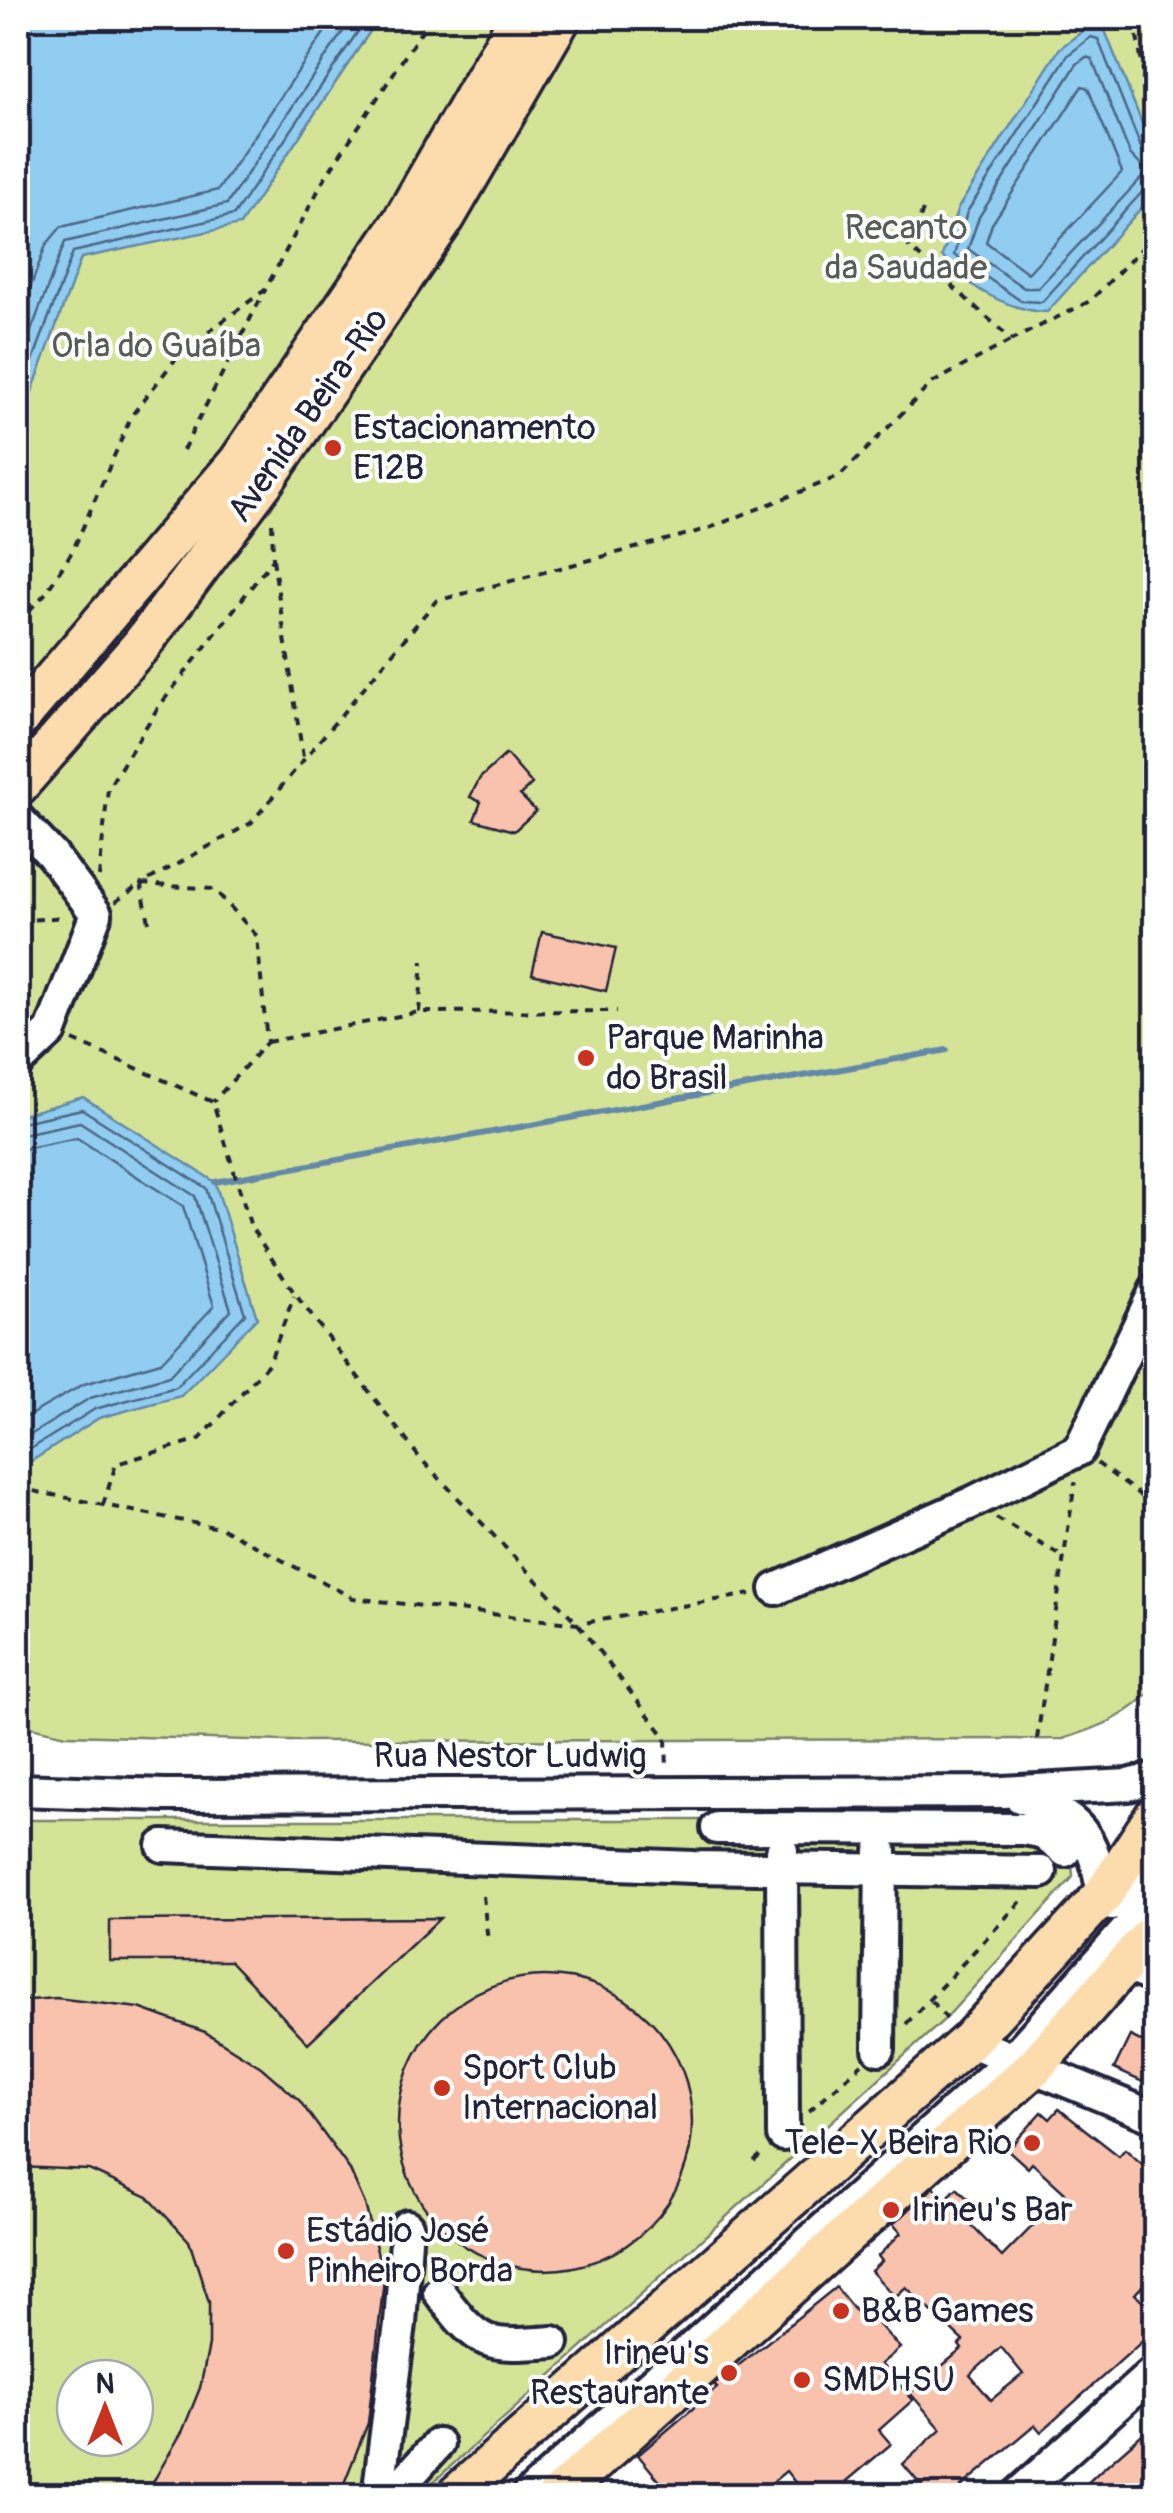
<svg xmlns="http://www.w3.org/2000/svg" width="1173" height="2513" viewBox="0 0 1173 2513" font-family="Pangolin,sans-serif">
<rect width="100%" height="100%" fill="#fff"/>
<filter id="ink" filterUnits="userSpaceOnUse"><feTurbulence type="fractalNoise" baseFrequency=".01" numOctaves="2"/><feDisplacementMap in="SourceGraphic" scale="20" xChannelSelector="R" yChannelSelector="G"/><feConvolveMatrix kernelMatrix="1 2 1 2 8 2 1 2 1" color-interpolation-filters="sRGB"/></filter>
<g filter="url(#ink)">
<g fill="#d5e397" stroke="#7c8269" stroke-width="2.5" fill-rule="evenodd">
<path d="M 379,18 L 1155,18 L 1156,1686 C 1129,1716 1101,1727 1063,1739 L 286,1741 L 66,1735 L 18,1724 L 18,326 L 81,258 L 240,224 Z"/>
<path d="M 18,1820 L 1027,1820 L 1071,1845 L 1073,1877 L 946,2018 L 419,2495 L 18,2495 ZM 75,2378 L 135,2378 L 135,2438 L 75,2438 Z"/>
</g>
<g fill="#90cdf1" stroke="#6489a8" stroke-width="2.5">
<path d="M 18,18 L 379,18 L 240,225 L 81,258 L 18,430 Z"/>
<path d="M 1100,18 L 1155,156 L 1155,193 L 1047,312 C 1010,311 965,287 942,256 L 958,208 L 1060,48 Z"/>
<path d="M 83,1097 L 215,1182 L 257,1318 L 181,1396 L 99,1418 L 27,1464 L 18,1457 L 18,1116 Z"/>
</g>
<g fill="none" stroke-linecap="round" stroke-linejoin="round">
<g stroke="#4e6684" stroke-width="2.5">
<path d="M 1086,57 L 1092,59 L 1130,154 L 1147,172 L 1038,288 L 1024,288 L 968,249 L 979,217 L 1077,64 Z"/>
<path d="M 1082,86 L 1088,88 L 1122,172 L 1028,273 L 986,242 L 992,224 Z"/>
<path d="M 1156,156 L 1142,150 L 1098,39 L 1091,37 L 1068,55 L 967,212 L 954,255 L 1021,301 L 1042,302 L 1144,190 L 1156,187"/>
<path d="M 18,321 L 46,245 L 61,227 L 218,190 L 334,18"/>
<path d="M 18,365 L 65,242 L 227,204 L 352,18"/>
<path d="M 18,401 L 73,252 L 234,215 L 367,18"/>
<path d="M 18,1123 L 82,1109 L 206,1188 L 245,1314 L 176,1387 L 95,1409 L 29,1450 L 18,1450"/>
<path d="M 18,1135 L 80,1122 L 195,1196 L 231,1310 L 169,1376 L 90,1398 L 27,1437 L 18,1437"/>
<path d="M 18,1150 L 77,1138 L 183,1206 L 214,1306 L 161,1362 L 84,1384 L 18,1422"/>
</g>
<path stroke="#6489a8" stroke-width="6" d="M 215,1182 L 947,1050"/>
</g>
<g fill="#f9c2ad" stroke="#22223b" stroke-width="2.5" fill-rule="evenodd">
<path d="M 506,754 L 532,784 L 520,795 L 536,811 L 514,831 L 474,820 L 481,802 L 470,797 L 480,778 Z"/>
<path d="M 542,932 L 616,948 L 606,991 L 532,974 Z"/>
<path d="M 440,1918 L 308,2043 L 230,1961 L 110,1961 L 110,1920 Z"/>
<circle cx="545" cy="2123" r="147"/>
<path d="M 56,1998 L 139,2008 L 205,2032 L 261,2067 L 299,2100 L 350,2170 L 365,2204 L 384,2279 L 368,2423 L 339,2496 L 145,2496 L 183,2430 L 200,2388 L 209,2345 L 209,2302 L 189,2241 L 148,2197 L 89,2170 L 18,2167 L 18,2001 Z"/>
<path d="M 1130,2036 L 1156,2048 L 1156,2088 L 1114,2069 Z"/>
<path d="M 1059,2109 L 1119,2156 L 1125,2149 L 1156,2176 L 1156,2233 L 1146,2243 L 1156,2252 L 1156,2271 L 1135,2294 L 1156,2314 L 1156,2329 L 1041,2432 L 1035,2425 L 961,2487 L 968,2496 L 930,2496 L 903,2464 L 941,2429 L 910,2393 L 962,2349 L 959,2345 L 963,2341 L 906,2287 L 895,2297 L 871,2271 L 882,2261 L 878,2256 L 901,2233 L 893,2224 L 934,2187 L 946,2199 L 957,2188 L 973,2204 L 962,2216 L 1002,2257 L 1065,2193 L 1032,2163 L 1028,2168 L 1008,2150 L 1042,2112 L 1050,2119 ZM 1001,2347 L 1023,2374 L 991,2400 L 970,2375 Z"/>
<path d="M 836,2287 L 864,2322 L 871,2316 L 900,2348 L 881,2364 L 913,2400 L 879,2430 L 891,2444 L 847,2481 L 858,2496 L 806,2496 L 786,2471 L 756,2496 L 672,2496 L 638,2455 L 717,2388 L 714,2385 Z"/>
<path d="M 1156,2422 L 1156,2496 L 1074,2496 L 1100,2471 Z"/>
</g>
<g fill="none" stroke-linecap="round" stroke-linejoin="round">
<defs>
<g id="minor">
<path d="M 18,819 L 52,855 L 96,914 L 51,1031 L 18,1062"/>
<path d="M 776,1589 L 971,1503 L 1079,1450 L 1156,1289"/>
<path d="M 18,1790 L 165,1795 L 1003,1792 L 1128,1785 L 1156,1778"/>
<path d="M 1020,1797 C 1080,1817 1093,1833 1103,1895"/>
<path d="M 717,1828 L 1023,1829 L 1041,1832 L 1065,1851"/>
<path d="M 163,1846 L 693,1867 L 1041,1872"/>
<path d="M 782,1851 L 783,2135"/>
<path d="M 1112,1904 L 1156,1853"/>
<path d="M 1126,1966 L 1156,1978"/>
<path d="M 969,2041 L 1156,2118"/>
<path d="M 879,2049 L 881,1851"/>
<path d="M 439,2292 C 480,2347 485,2347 553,2342"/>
<path d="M 378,2496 L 400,2324 L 407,2226"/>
<path d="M 391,2496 L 438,2444"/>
<path d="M 527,2496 L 1013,2058 L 1156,1897"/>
<path d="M 1016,2496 L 1156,2370"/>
</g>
<g id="major">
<path d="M 18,720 L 239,461 L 403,220 L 519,18"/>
<path d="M 18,786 L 142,644 L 265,480 L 445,218 L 561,18"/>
<path d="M 455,2496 L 969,2041 L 1103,1895 L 1156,1814"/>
<path d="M 557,2496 L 1035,2066 L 1156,1929"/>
</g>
</defs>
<use href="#minor" stroke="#22223b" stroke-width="38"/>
<use href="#major" stroke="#22223b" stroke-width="45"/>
<g stroke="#22223b" stroke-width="4" stroke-dasharray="8 8" stroke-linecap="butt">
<path d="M 1137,36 L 1143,70 L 1156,101"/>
<path d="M 923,210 L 909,247 L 1012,340 L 1090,301 L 1156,234"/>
<path d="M 1141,250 L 1156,256"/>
<path d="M 183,450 L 265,290"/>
<path d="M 273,559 L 303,757"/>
<path d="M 18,622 L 46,593 L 73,550 L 132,415 L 181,352 L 265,290 L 326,176 L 430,18"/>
<path d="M 99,877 L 108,788 L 157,709 L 273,559 L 272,520"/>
<path d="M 115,902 L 141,884 L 214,889 L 257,936 L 267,1042 L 213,1102"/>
<path d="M 18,921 L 64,917"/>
<path d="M 149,922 L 141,884 L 251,823 L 436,601 L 707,529 L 840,476 L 932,383 L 1012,340"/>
<path d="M 419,1012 L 423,961"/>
<path d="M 73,1040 L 213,1102 L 251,1227 L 295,1294 L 419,1457 L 578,1624 L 666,1738 L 667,1770"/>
<path d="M 267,1042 L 419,1012 L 617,1011"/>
<path d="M 1097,1463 L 1156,1507"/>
<path d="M 18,1488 L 224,1529 L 353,1598 L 578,1624 L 751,1594"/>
<path d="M 103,1505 L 116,1464 L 200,1439 L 269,1363 L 294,1296"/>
<path d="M 996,1518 L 1065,1558"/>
<path d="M 1037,1739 L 1075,1482"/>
<path d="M 483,1896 L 488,1942"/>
<path d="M 931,2001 L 948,2020"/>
<path d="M 906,2024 L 1026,1896"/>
<path d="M 809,2111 L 862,2064"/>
<path d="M 754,2161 L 765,2151"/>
</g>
<use href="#minor" stroke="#fff" stroke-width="30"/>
<use href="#major" stroke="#fcdcac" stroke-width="38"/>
</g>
</g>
<g fill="#c8321e" stroke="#fff" stroke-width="4">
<circle cx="333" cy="448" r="10"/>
<circle cx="586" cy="1058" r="10"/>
<circle cx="442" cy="2088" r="10"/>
<circle cx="1032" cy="2143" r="10"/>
<circle cx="891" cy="2210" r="10"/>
<circle cx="286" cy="2251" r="10"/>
<circle cx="841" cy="2311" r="10"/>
<circle cx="729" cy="2373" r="10"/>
<circle cx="802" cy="2380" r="10"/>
</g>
<g text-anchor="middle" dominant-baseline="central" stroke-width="8" stroke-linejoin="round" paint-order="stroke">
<g font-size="35" fill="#585c57" stroke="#fff">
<text x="906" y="228">Recanto<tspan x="906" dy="40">da Saudade</tspan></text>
<text x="156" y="346">Orla do Guaíba</text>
</g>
<g font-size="35" fill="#22223b" stroke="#fff">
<text transform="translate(308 415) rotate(-55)">Avenida Beira-Rio</text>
<text x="510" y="1756">Rua Nestor Ludwig</text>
</g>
<g font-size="35" fill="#22223b" stroke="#fff" text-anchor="start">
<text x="353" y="428">Estacionamento<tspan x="353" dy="40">E12B</tspan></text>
<text x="606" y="1038">Parque Marinha<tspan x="606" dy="40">do Brasil</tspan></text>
<text x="462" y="2068">Sport Club<tspan x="462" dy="40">Internacional</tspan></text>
<text x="1012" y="2143" text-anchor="end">Tele-X Beira Rio</text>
<text x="911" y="2210">Irineu's Bar</text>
<text x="306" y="2231">Estádio José<tspan x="306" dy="40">Pinheiro Borda</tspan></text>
<text x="861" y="2311">B&amp;B Games</text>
<text x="709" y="2353" text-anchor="end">Irineu's<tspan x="709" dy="40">Restaurante</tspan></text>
<text x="822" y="2380">SMDHSU</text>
</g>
</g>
<rect width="1173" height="2513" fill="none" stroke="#fff" stroke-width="60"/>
<rect x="30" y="30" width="1113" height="2453" fill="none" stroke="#22223b" stroke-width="4" filter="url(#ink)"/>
<g transform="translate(105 2408)"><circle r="48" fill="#ffffff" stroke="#a7a7b1" stroke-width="2.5"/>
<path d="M0-8L18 38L0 25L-18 38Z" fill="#c8321e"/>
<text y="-15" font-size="28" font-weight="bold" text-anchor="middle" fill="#22223b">N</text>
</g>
</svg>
